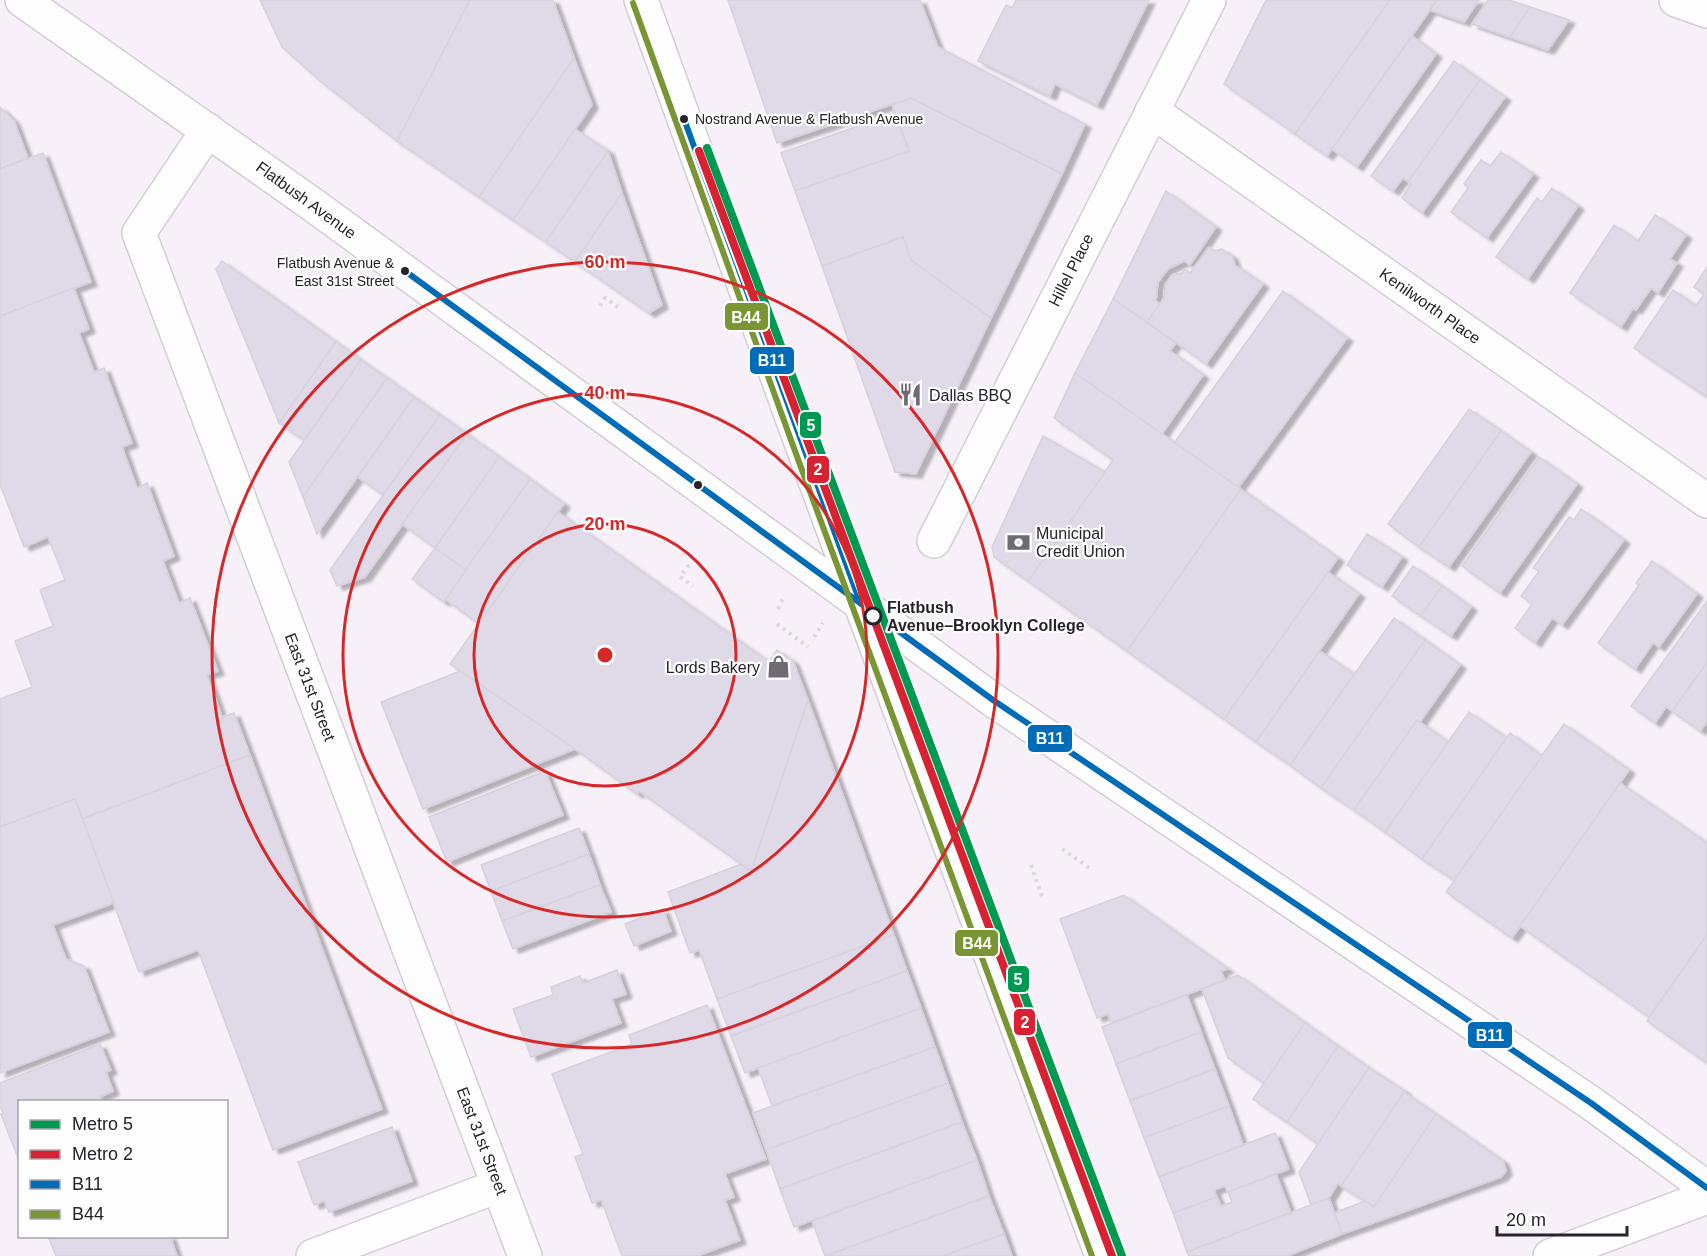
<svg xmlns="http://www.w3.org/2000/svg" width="1707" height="1256" viewBox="0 0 1707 1256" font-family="Helvetica,sans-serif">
<defs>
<filter id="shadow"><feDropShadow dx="6" dy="4" stdDeviation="1.5" flood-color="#0004"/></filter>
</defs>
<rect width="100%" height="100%" fill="#f7f0f9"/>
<g fill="#e0d9e7" stroke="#d6d1da" stroke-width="1.5" filter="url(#shadow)">
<path d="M 260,0 L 470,0 L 397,141 L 320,81 L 282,47 Z"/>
<path d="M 470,0 L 553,0 L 574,58 L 479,197 L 397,141 Z"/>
<path d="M 728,0 L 920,0 L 938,47 L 1085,124 L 1062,174 L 911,98 L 777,143 Z"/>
<path d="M 1016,0 L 1149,0 L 1097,105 L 1055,84 L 1050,96 L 978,61 L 1006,5 L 1012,8 Z"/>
<path d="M 1266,0 L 1390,0 L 1295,134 L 1224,84 Z"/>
<path d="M 1390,0 L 1437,0 L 1327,156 L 1295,134 Z"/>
<path d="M 1437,0 L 1479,0 L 1464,22 L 1430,10 Z"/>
<path d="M 1488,0 L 1509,0 L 1530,7 L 1510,37 L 1472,24 Z"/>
<path d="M 1530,7 L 1569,20 L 1548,50 L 1510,37 Z"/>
<path d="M 1412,36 L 1436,54 L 1357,167 L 1332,149 Z"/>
<path d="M 574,58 L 592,105 L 513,220 L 479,197 Z"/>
<path d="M 1454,61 L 1480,80 L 1408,182 L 1403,178 L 1393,191 L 1371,176 Z"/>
<path d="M 1480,80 L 1505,97 L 1422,213 L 1402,198 L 1411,184 L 1408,182 Z"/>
<path d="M 911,98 L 1062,174 L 991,318 L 911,260 L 903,237 L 822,266 L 795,191 L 909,151 L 892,105 Z"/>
<path d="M 0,107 L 14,121 L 28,158 L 0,169 Z"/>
<path d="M 895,113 L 909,151 L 795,191 L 781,153 Z"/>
<path d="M 575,129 L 608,151 L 546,242 L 513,220 Z"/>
<path d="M 608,151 L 622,193 L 575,262 L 546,242 Z"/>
<path d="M 1501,152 L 1533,174 L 1487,238 L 1451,212 L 1468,188 L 1464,184 L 1481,160 L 1490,166 Z"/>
<path d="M 43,153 L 91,282 L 0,316 L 0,169 Z"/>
<path d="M 1552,188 L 1578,206 L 1528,279 L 1496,257 L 1537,198 L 1542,202 Z"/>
<path d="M 1166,191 L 1216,227 L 1190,265 L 1184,261 L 1168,269 L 1158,282 L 1156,301 L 1160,304 L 1147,322 L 1113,299 Z"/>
<path d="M 622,193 L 662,305 L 649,313 L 575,262 Z"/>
<path d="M 1655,215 L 1686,235 L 1670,259 L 1677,263 L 1658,293 L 1651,288 L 1636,310 L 1633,308 L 1621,327 L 1570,293 L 1614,225 L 1638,241 Z"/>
<path d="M 903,237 L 911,260 L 991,318 L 916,474 L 895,472 L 822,266 Z"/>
<path d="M 1209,247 L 1215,251 L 1222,249 L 1232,256 L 1235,265 L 1263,284 L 1206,364 L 1147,322 L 1164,298 L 1165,285 L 1172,275 L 1182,273 L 1185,269 L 1190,273 Z"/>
<path d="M 222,261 L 336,342 L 279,423 L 216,269 Z"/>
<path d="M 1707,267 L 1707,397 L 1634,348 L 1673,290 L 1696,306 L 1704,294 L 1694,287 Z"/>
<path d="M 74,288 L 89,329 L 79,333 L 94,372 L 104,368 L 132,443 L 122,447 L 137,488 L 147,483 L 174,556 L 163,561 L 179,603 L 190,598 L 218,671 L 207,675 L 222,717 L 234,713 L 250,755 L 82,819 L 75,799 L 0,827 L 0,699 L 32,687 L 15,641 L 53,626 L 40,590 L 65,580 L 48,537 L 24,547 L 0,484 L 0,316 Z"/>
<path d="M 1283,291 L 1347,338 L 1238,488 L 1174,443 Z"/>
<path d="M 1113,299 L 1176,343 L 1170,351 L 1203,375 L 1162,434 L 1075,373 Z"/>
<path d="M 336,342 L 361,360 L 304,440 L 279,423 Z"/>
<path d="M 361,360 L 387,378 L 303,497 L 289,462 Z"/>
<path d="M 1075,373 L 1241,489 L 1127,651 L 1028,581 L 1113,460 L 1054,418 Z"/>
<path d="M 387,378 L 414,397 L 317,534 L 303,497 Z"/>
<path d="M 414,397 L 440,415 L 383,495 L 358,477 Z"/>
<path d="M 1469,409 L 1501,431 L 1419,547 L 1388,524 Z"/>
<path d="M 440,415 L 467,434 L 365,577 L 337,586 L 330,570 Z"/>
<path d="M 1501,431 L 1531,452 L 1449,567 L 1419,547 Z"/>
<path d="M 467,434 L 499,457 L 435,548 L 402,524 Z"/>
<path d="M 1043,436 L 1105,472 L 1028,581 L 994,557 L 992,547 Z"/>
<path d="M 499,457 L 530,479 L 466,570 L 435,548 Z"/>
<path d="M 1539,457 L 1577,484 L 1500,593 L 1462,566 Z"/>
<path d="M 530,479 L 564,504 L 479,624 L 445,599 Z"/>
<path d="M 1241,489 L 1338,558 L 1224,719 L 1127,651 Z"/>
<path d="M 1581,509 L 1624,540 L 1562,625 L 1552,618 L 1535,643 L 1515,628 L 1532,604 L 1521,596 L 1539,571 L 1533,568 L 1569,517 L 1574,520 Z"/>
<path d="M 558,512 L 769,662 L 777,650 L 793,661 L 808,700 L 751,871 L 639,791 L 637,794 L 575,749 L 450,664 Z"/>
<path d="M 1367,534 L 1402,557 L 1382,587 L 1347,565 Z"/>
<path d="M 435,548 L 466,570 L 444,602 L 412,579 Z"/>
<path d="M 1652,561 L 1697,594 L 1659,647 L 1653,643 L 1635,669 L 1598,643 L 1639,585 L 1636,583 Z"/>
<path d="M 1413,566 L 1442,586 L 1421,616 L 1392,596 Z"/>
<path d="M 1328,572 L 1359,594 L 1256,742 L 1224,719 Z"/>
<path d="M 1442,586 L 1471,607 L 1451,636 L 1421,616 Z"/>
<path d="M 1707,601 L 1707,663 L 1672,711 L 1666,707 L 1655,723 L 1631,706 Z"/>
<path d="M 1394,618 L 1425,640 L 1321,788 L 1290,765 Z"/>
<path d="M 1425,640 L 1460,665 L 1420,722 L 1417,720 L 1354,810 L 1321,788 Z"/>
<path d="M 1320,651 L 1354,674 L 1290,765 L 1256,742 Z"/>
<path d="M 1707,663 L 1707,722 L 1700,731 L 1672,711 Z"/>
<path d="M 460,671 L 575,749 L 423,809 L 381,702 Z"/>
<path d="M 808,700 L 894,935 L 717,999 L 699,950 L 690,953 L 668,892 L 741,864 L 751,871 Z"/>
<path d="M 1469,712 L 1507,738 L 1422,859 L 1385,832 Z"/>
<path d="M 1417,720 L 1448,742 L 1385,832 L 1354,810 Z"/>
<path d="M 1564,724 L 1629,770 L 1512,938 L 1446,892 Z"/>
<path d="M 1510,733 L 1542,756 L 1454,880 L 1422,859 Z"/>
<path d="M 250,755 L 382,1109 L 273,1150 L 198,950 L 139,972 L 82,819 Z"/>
<path d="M 545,771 L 563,815 L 447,862 L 429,817 Z"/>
<path d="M 1620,783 L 1707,843 L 1707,935 L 1649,1017 L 1520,926 Z"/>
<path d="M 75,799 L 114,903 L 53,925 L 66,959 L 84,966 L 109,1032 L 0,1073 L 0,827 Z"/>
<path d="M 579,828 L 589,854 L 491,891 L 481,865 Z"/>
<path d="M 589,854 L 600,885 L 502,921 L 491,891 Z"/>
<path d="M 600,885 L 611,912 L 513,949 L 502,921 Z"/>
<path d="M 1124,895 L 1228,969 L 1221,971 L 1225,980 L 1111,1023 L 1108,1014 L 1097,1018 L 1060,919 Z"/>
<path d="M 663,909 L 671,931 L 634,946 L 625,924 Z"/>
<path d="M 894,935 L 907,971 L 731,1036 L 717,999 Z"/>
<path d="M 1707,935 L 1707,1063 L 1647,1021 Z"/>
<path d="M 617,970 L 626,994 L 612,999 L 621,1023 L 531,1057 L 513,1009 L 553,995 L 551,987 L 580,976 L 583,983 Z"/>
<path d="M 907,971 L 921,1008 L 745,1073 L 731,1036 Z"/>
<path d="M 1238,975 L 1305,1023 L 1264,1083 L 1228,1058 L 1202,989 Z"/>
<path d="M 1187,995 L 1201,1032 L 1116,1064 L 1102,1027 Z"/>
<path d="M 707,1005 L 766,1159 L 725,1174 L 734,1197 L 725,1200 L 740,1240 L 697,1256 L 622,1256 L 601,1200 L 592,1203 L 575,1157 L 583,1154 L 552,1074 L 632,1044 L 629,1035 Z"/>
<path d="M 921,1008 L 935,1047 L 772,1106 L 758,1068 Z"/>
<path d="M 1305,1023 L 1338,1046 L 1287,1122 L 1253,1099 Z"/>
<path d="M 1201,1032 L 1215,1069 L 1130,1101 L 1116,1064 Z"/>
<path d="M 100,1044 L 111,1070 L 106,1072 L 113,1091 L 100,1097 L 102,1102 L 20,1102 L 18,1158 L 1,1114 L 3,1113 L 0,1106 L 0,1083 Z"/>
<path d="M 1338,1046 L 1369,1068 L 1318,1144 L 1287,1122 Z"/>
<path d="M 935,1047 L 948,1083 L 766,1150 L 753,1113 Z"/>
<path d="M 1369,1068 L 1405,1091 L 1341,1186 L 1338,1183 L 1329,1198 L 1311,1205 L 1299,1172 Z"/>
<path d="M 1215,1069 L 1229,1106 L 1144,1138 L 1130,1101 Z"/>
<path d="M 948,1083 L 962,1122 L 780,1189 L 766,1150 Z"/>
<path d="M 1404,1092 L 1436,1114 L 1374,1207 L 1341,1186 Z"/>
<path d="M 1229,1106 L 1243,1145 L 1159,1177 L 1144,1138 Z"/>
<path d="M 1436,1114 L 1503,1161 L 1506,1171 L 1501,1177 L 1342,1234 L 1334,1213 L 1365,1201 L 1374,1207 Z"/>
<path d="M 962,1122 L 977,1160 L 794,1227 L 780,1189 Z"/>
<path d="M 392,1127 L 412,1181 L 329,1212 L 324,1201 L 314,1205 L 298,1162 Z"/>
<path d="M 1275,1133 L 1289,1169 L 1228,1192 L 1225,1186 L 1214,1190 L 1217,1197 L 1173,1213 L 1159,1177 Z"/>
<path d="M 977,1160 L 989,1196 L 825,1256 L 812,1221 Z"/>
<path d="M 1276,1174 L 1291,1213 L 1187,1252 L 1173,1213 L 1217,1197 L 1221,1206 L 1232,1202 L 1228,1192 Z"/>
<path d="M 989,1196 L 1004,1234 L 943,1256 L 826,1256 Z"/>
<path d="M 1329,1198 L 1342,1234 L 1287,1256 L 1189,1256 L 1187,1252 Z"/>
<path d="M 1004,1234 L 1012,1256 L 943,1256 Z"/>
<path d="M 48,1236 L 170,1236 L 177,1256 L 56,1256 Z"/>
</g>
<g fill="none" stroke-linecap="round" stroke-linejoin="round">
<defs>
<g id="minor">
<path d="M 1676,0 L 1707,11"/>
<path d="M 1152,111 L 1707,501"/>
<path d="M 208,130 L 139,233 L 525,1256"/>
<path d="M 934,541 L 1209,0"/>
<path d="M 313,1256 L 498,1186"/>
<path d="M 1550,1256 L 1707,1197"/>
</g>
<g id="major">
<path d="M 22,0 L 309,202 L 993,700 L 1591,1103 L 1707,1188"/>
<path d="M 641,0 L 803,448 L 1102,1256"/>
</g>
</defs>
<use href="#minor" stroke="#d3cdd5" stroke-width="36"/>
<use href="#major" stroke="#d3cdd5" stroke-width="36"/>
<g stroke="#dbd9db" stroke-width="4" stroke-dasharray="3 4.5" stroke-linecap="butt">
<path d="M 600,306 L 605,298 L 618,307"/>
<path d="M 689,565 L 680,577 L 693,586"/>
<path d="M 778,609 L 784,596"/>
<path d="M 777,624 L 808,647"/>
<path d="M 814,637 L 823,623"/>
<path d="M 1062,849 L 1091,869"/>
<path d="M 1031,865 L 1043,899"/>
</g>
<use href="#minor" stroke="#fefdfe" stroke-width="33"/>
<use href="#major" stroke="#fefdfe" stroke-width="33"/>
<defs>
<g id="bus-1">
<path d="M 684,119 L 860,602"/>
<path d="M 405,271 L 993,700 L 1591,1103 L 1707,1188"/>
</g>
<path id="bus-2" d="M 633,3 L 795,451 L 1092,1256"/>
</defs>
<use href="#bus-1" stroke="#fefefe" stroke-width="10"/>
<use href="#bus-2" stroke="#fefefe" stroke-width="10"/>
<use href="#bus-1" stroke="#006cb7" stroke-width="6"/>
<use href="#bus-2" stroke="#799534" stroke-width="6"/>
<defs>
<path id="metro-1" d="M 707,148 L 1122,1256"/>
<path id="metro-2" d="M 699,151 L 1112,1256"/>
</defs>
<use href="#metro-1" stroke="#fefefe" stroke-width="12"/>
<use href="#metro-2" stroke="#fefefe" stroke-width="12"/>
<use href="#metro-1" stroke="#009952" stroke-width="8"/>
<use href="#metro-2" stroke="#d82233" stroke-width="8"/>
</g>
<g fill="none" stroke="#d62828" stroke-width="3">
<circle cx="605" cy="655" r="131"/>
<circle cx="605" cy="655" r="262"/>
<circle cx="605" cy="655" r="393"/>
</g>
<defs>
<symbol id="restaurant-bare" viewBox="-9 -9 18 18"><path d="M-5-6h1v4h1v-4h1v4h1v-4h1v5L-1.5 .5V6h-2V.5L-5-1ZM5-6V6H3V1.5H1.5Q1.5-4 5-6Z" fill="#706a72" stroke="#fefefe" stroke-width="2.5" paint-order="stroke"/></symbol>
<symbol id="bank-bare" viewBox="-9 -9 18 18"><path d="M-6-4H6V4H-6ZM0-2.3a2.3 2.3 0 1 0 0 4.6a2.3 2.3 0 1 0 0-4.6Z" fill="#706a72" stroke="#fefefe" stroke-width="2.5" paint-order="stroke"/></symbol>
<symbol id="shop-bare" viewBox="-9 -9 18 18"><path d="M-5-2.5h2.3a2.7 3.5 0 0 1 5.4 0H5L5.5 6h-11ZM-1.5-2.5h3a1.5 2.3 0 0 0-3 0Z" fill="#706a72" stroke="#fefefe" stroke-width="2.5" paint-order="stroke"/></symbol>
</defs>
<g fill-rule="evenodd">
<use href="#restaurant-bare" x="894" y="378" width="33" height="33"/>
<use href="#bank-bare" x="1002" y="526" width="33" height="33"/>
<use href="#shop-bare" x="762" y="650" width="33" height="33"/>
</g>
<g fill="#28222a" stroke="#fefefe" stroke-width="2">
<circle cx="684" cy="119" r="5"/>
<circle cx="405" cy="271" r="5"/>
<circle cx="698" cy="485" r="5"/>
</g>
<circle fill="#fefefe" stroke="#28222a" stroke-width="3" cx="873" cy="616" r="8"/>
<g text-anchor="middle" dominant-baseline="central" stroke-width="4.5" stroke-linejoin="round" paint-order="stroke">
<g font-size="14" fill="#28222a" stroke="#fefefe" text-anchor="start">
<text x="695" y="119">Nostrand Avenue &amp; Flatbush Avenue</text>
<text x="394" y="263" text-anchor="end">Flatbush Avenue &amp;<tspan x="394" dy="18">East 31st Street</tspan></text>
</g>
<g font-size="16" fill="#28222a" stroke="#fefefe">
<text transform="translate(306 200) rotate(36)">Flatbush Avenue</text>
<text transform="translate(1071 270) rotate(-63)">Hillel Place</text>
<text transform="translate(1430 306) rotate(35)">Kenilworth Place</text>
<text transform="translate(310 687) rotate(69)">East 31st Street</text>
<text transform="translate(482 1141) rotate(69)">East 31st Street</text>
</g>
<g font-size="16" fill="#28222a" stroke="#fefefe" text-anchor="start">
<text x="929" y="395">Dallas BBQ</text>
<text x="1036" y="533">Municipal<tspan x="1036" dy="18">Credit Union</tspan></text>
<text x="760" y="667" text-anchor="end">Lords Bakery</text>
</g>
<g font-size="16" font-weight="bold" fill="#28222a" stroke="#fefefe" text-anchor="start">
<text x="887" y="607">Flatbush<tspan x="887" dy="18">Avenue–Brooklyn College</tspan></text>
</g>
</g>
<circle cx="605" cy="655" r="9" fill="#d62828" stroke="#fefefe" stroke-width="3"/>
<g font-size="18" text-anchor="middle" font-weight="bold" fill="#d62828" stroke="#fefefe" stroke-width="4.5" stroke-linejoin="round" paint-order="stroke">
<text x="605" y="268">60 m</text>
<text x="605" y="399">40 m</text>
<text x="605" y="530">20 m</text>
</g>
<g stroke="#fefefe" stroke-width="2">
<rect x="724" y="302" width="45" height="29" rx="6" fill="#799534"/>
<rect x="749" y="346" width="46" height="29" rx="6" fill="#006cb7"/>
<rect x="799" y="411" width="23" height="28" rx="6" fill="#009952"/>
<rect x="806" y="455" width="24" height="29" rx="6" fill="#d82233"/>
<rect x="1027" y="724" width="46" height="29" rx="6" fill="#006cb7"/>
<rect x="954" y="929" width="45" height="28" rx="6" fill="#799534"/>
<rect x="1007" y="965" width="23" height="28" rx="6" fill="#009952"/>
<rect x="1013" y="1008" width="23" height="28" rx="6" fill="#d82233"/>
<rect x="1467" y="1021" width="46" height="28" rx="6" fill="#006cb7"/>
</g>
<g font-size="16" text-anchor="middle" font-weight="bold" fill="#fff">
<text x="746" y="323">B44</text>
<text x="772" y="366">B11</text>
<text x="811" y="431">5</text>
<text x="818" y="475">2</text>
<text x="1050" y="744">B11</text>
<text x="977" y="949">B44</text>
<text x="1018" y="985">5</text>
<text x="1025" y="1028">2</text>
<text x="1490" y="1041">B11</text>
</g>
<rect x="18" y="1100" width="210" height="138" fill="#fefefe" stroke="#a8a6a9" stroke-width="1.5"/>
<rect x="30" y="1120" width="30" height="9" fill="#009952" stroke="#a8a6a9" stroke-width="1.5"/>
<text x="72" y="1130" font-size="18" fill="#28222a">Metro 5</text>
<rect x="30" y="1150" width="30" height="9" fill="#d82233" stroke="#a8a6a9" stroke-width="1.5"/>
<text x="72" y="1160" font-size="18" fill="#28222a">Metro 2</text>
<rect x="30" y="1180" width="30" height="9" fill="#006cb7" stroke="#a8a6a9" stroke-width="1.5"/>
<text x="72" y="1190" font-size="18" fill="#28222a">B11</text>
<rect x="30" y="1210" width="30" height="9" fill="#799534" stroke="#a8a6a9" stroke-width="1.5"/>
<text x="72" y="1220" font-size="18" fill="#28222a">B44</text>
<path d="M1497 1226v9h130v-9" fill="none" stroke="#28222a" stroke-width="3"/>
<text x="1506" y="1226" font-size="18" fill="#28222a" stroke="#fefefe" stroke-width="4.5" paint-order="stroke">20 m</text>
</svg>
